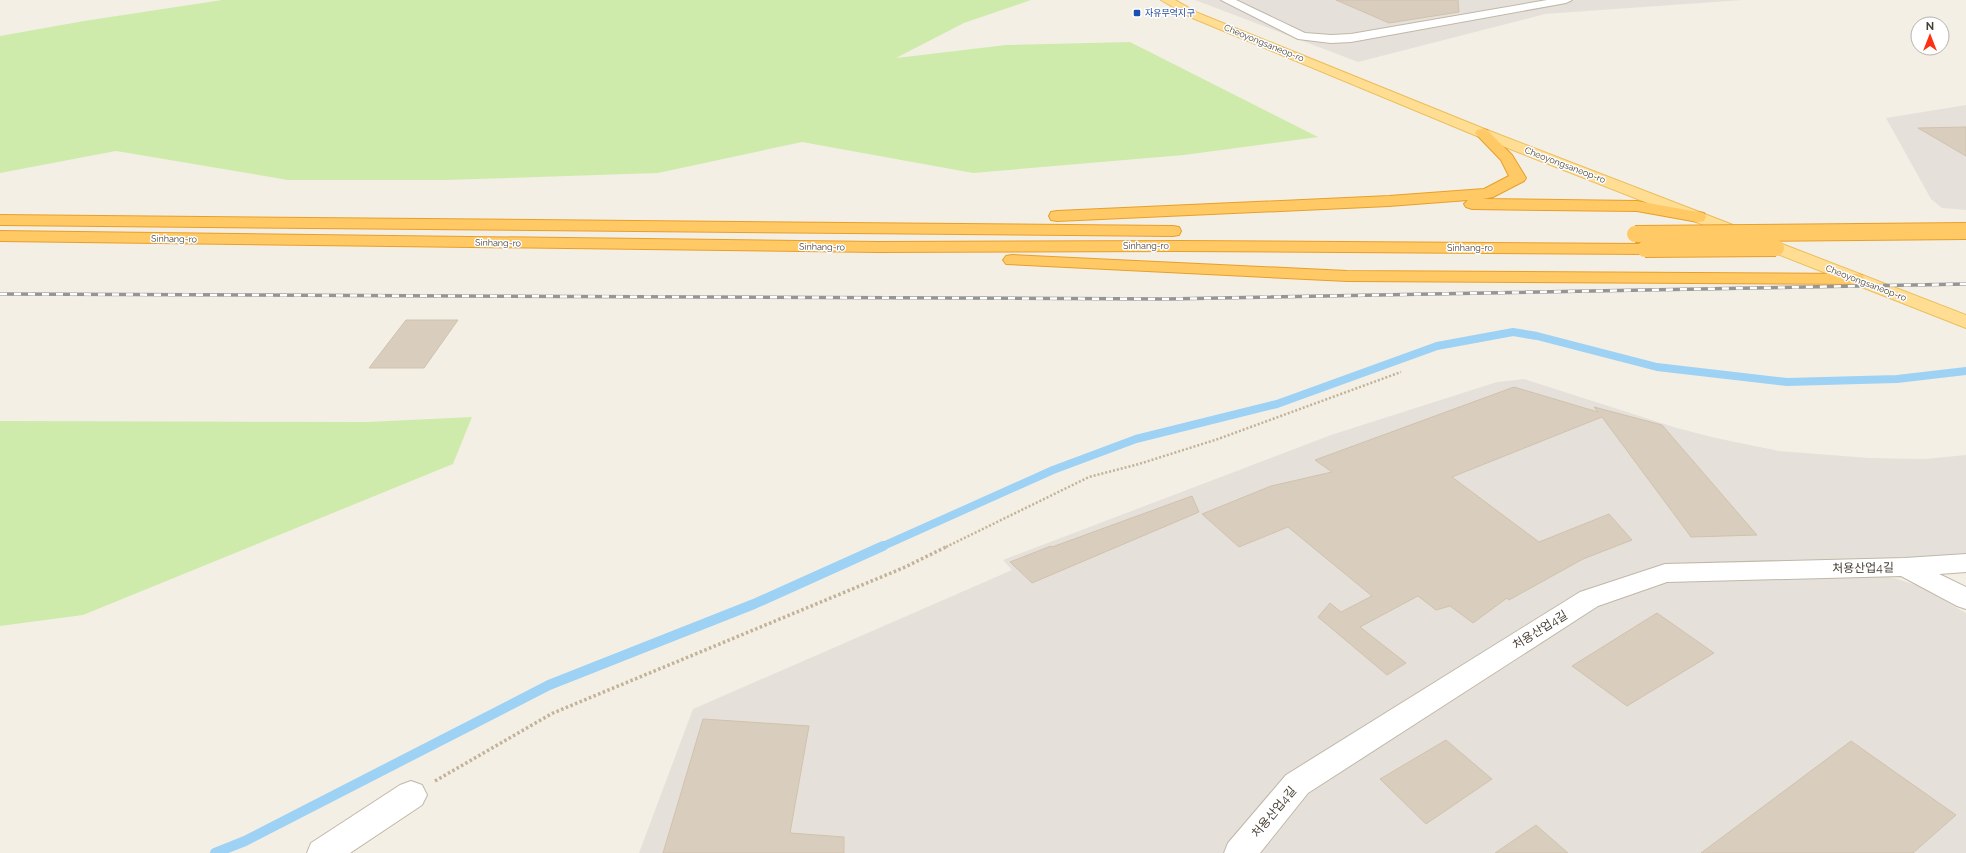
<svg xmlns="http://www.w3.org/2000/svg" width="1966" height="853" viewBox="0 0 1966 853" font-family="Raleway,'Noto Sans KR',sans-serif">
<rect width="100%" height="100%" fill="#f4efe5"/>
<g fill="#e6e0da">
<path d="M 1195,0 L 1743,0 L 1545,14 L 1358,62 Z"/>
<path d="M 1966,105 L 1966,210 L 1942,208 L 1931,199 L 1886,118 Z"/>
<path d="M 1524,379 L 1677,428 L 1716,438 L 1779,451 L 1869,458 L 1924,459 L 1966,455 L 1966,563 L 1862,568 L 1916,585 L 1966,613 L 1966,853 L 639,853 L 693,709 L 1012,570 L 1003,560 L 1331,435 L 1497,382 Z"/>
</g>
<g fill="#cfebab">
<path d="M 222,0 L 1031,0 L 964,23 L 896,58 L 1006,45 L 1130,42 L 1318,137 L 1184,155 L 973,173 L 802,142 L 658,173 L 446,180 L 288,180 L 116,151 L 0,173 L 0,36 L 84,21 Z"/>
<path d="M 472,417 L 453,464 L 83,615 L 0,626 L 0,421 L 367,422 Z"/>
</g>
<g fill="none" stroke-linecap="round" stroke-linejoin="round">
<path stroke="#9dd2f5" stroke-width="8" d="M 881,547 L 1053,470 L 1136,439 L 1277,404 L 1437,346 L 1513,332 L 1537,336 L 1657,367 L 1787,382 L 1897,379 L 1966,371"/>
<path stroke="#9dd2f5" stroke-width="10" d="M 215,853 L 245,841 L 549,685 L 754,604 L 883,546"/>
</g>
<g fill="#d9cdbd" stroke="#d1c2ac">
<path d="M 1336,0 L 1458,0 L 1459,12 L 1389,23 Z"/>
<path d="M 1966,127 L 1966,156 L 1918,128 Z"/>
<path d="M 406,320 L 458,320 L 424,368 L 369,368 Z"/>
<path d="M 1514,387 L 1598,412 L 1594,407 L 1662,425 L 1757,535 L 1691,537 L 1602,417 L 1452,477 L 1539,542 L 1609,514 L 1632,540 L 1583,559 L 1509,600 L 1507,598 L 1473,623 L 1450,606 L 1436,610 L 1418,596 L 1360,627 L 1406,663 L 1387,675 L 1318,617 L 1330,603 L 1341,612 L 1372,596 L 1288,527 L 1239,547 L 1202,514 L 1271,486 L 1332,472 L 1315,460 Z"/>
<path d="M 1192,496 L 1199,512 L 1032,583 L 1010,562 L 1051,546 L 1052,547 Z"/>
<path d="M 1657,613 L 1714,653 L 1627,706 L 1572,666 Z"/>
<path d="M 703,719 L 809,726 L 790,833 L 844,837 L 844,853 L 663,853 Z"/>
<path d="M 1446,740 L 1492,779 L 1426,824 L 1380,779 Z"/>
<path d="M 1851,741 L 1956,815 L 1913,853 L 1701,853 Z"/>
<path d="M 1536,825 L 1568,853 L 1495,853 Z"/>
</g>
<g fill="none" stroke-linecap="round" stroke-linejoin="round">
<defs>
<g id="minor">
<path d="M 1221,0 L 1236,0 L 1305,33 L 1331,35 L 1351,34 L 1547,0 L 1572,0 L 1566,3 L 1351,42 L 1331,43 L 1298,39 Z"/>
<path d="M 1966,554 L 1966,572 L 1939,574 L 1966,587 L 1966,609 L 1957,606 L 1901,576 L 1667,582 L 1598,606 L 1308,793 L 1260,853 L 1224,853 L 1228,843 L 1286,775 L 1580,592 L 1665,564 L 1905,558 Z"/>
<path d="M 411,781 L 422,785 L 427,795 L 422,805 L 350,853 L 307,853 L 311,843 L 400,785 Z"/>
</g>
<path id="major" d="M 1161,0 L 1175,0 L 1198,13 L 1487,130 L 1966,315 L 1966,328 L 1477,136 L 1190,17 Z"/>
<g id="highway">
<path d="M 1482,129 L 1487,130 L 1512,155 L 1526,178 L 1524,181 L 1493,197 L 1483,199 L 1637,201 L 1698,212 L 1704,213 L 1706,217 L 1704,221 L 1698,222 L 1637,211 L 1472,209 L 1466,207 L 1464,204 L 1468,200 L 1389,206 L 1057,221 L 1051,220 L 1049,216 L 1051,212 L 1057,211 L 1389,196 L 1484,189 L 1509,176 L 1501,160 L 1475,133 L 1477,130 Z"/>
<path d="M 0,215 L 1173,226 L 1179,227 L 1181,231 L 1179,235 L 1173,236 L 0,225 Z"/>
<path d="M 0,231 L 878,242 L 1180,241 L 1645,244 L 1651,245 L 1654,249 L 1651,253 L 1645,254 L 1180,251 L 878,252 L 0,241 Z"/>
<path d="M 1012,255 L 1347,271 L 1856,274 L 1862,275 L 1865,279 L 1862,283 L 1856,284 L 1347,281 L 1006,264 L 1003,260 L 1006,256 Z"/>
</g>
</defs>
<use href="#minor" stroke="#c0b7a7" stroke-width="2"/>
<use href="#major" stroke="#ebbe5b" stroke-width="2"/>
<use href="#highway" stroke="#e79f2b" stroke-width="2"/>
<path stroke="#c2b297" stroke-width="2.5" stroke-dasharray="2 2" stroke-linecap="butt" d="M 946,547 L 1089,477 L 1139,464 L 1218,439 L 1401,372"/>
<path stroke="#c2b297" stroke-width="3.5" stroke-dasharray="2.5 2.5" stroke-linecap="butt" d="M 435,781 L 553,713 L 903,568 L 948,546"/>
<use href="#minor" fill="#fff" fill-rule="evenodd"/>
<use href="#major" fill="#ffde93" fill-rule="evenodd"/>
<use href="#highway" fill="#ffc965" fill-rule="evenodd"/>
<defs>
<path id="rail" d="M 0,294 L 1167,299 L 1966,284"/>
</defs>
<use href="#rail" stroke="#959595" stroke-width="3.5"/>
<use href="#rail" stroke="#fff" stroke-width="2.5" stroke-dasharray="7" stroke-linecap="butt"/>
<defs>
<g id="highway-bridge">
<path d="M 1635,234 L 1966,231"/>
<path d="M 1645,249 L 1776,248"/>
</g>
</defs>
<use href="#highway-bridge" stroke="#e79f2b" stroke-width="18" stroke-linecap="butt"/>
<use href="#highway-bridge" stroke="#ffc965" stroke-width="16"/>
</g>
<rect fill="#1a4fb4" stroke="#fff" stroke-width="1.5" x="1133" y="9" width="8" height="8" rx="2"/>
<g text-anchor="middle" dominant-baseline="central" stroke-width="3" stroke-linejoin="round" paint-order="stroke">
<g font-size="9" fill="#164399" stroke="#fff" text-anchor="start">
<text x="1145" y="13">자유무역지구</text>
</g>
<g font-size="9" fill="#473f34" stroke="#fff">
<text transform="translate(1264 43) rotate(22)">Cheoyongsaneop-ro</text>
<text transform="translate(1565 165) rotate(21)">Cheoyongsaneop-ro</text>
<text transform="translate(174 239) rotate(1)">Sinhang-ro</text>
<text transform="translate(498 243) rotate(1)">Sinhang-ro</text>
<text x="1146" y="246">Sinhang-ro</text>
<text transform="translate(822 247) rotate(1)">Sinhang-ro</text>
<text x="1470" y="248">Sinhang-ro</text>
<text transform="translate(1866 283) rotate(21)">Cheoyongsaneop-ro</text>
</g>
<g font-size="12" fill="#473f34" stroke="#fff">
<text transform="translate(1863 568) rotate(-1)">처용산업4길</text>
<text transform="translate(1540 630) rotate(-32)">처용산업4길</text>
<text transform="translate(1274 812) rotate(-50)">처용산업4길</text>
</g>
</g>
<g transform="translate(1930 36)"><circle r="19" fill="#ffffff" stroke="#b5b2ae"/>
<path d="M0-3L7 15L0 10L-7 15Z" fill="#ff3011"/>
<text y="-6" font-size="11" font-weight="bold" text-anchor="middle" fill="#473f34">N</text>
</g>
</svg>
